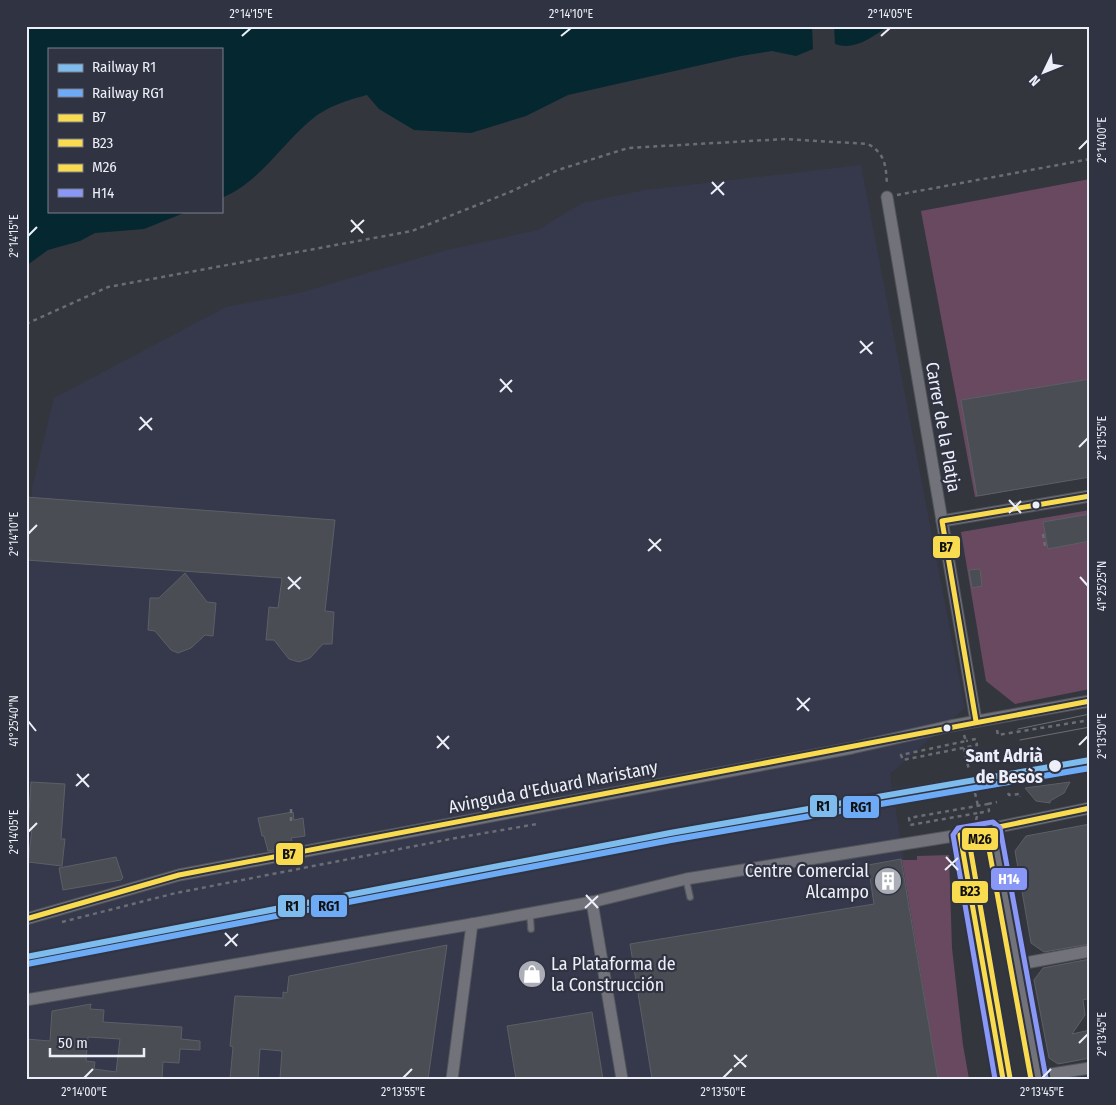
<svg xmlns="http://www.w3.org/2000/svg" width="1116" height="1105" viewBox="0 0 1116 1105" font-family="'Fira Sans Condensed',sans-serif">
<rect width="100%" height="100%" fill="#34363e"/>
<path fill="#35394b" d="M 861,165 L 965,708 L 890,774 L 892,788 L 1090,758 L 1090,773 L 983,788 L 895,805 L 940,1079 L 26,1079 L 26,618 L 32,488 L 54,398 L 226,307 L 299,293 L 447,250 L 538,230 L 582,203 L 645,190 Z"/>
<g fill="#684960">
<path d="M 1090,179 L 1090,476 L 975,497 L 921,211 Z"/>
<path d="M 1090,510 L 1090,689 L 1015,704 L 986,681 L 961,532 Z"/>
<path d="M 949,855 L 952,948 L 963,1045 L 969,1079 L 938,1079 L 902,860 L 917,860 L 917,856 Z"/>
</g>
<g fill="#052730">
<path d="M 26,26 L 812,26 L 813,49 L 796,56 L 772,51 L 741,56 L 568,95 L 526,116 L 471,133 L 414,130 L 379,109 L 367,95 C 348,100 327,106 311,120 C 281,145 258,184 221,198 L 221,49 L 49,49 L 49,211 L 189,211 L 144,229 L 95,233 L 80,241 L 48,250 L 26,266 Z"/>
<path d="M 834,26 L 888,26 C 873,37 854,51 835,44 Z"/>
</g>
<g fill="#4a4e54" stroke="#5c5f66" fill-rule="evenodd">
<path d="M 1090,379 L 1090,477 L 977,496 L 961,400 Z"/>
<path d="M 26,497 L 335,520 L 325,611 L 334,612 L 332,644 L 323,644 L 310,658 L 299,662 L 289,659 L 274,640 L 266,640 L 269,607 L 278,608 L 282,578 L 26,560 Z"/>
<path d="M 1090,514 L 1090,541 L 1048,549 L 1043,522 Z"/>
<path d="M 980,569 L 982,586 L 972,588 L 969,570 Z"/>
<path d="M 185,573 L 207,602 L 216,603 L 213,636 L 205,635 L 191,648 L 178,653 L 171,650 L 155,631 L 148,630 L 150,598 L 159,598 Z"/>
<path d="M 31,782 L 65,784 L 61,839 L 65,839 L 62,866 L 28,862 L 32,828 L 28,828 Z"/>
<path d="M 1070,782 L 1064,793 L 1050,801 L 1050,803 L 1036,801 L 1025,788 Z"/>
<path d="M 293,812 L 294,820 L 303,818 L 305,836 L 291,838 L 293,846 L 268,851 L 264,836 L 262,836 L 258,818 Z"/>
<path d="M 1090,824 L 1090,944 L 1044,952 L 1031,943 L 1015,851 L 1026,836 Z"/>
<path d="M 116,857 L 123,878 L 121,880 L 63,890 L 59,868 Z"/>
<path d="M 901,859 L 938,1079 L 652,1079 L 630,944 L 874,904 L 868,865 Z"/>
<path d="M 447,945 L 428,1079 L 280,1079 L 282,1051 L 260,1049 L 258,1079 L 230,1079 L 233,1047 L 230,1046 L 235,996 L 283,998 L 283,992 L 287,993 L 289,976 Z"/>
<path d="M 1090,959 L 1090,998 L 1083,1000 L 1085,1015 L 1072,1034 L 1090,1030 L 1090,1058 L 1058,1064 L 1049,1058 L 1034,980 L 1043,968 Z"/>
<path d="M 91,1004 L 90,1009 L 104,1010 L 103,1022 L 182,1027 L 181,1039 L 200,1041 L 200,1050 L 180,1049 L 179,1063 L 163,1062 L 162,1079 L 26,1079 L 26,1039 L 50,1041 L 52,1011 ZM 88,1037 L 120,1039 L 116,1072 L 94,1069 L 95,1062 L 86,1061 Z"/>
<path d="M 592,1012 L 603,1079 L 516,1079 L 507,1026 Z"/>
</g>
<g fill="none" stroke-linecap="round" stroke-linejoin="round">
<defs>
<g id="service">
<path d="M 686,879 L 690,897"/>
<path d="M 530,914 L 531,929"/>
</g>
<g id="minor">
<path d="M 887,197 L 976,721"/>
<path d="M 942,521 L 1090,496"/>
<path d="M 592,902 L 622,1079"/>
<path d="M 26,919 L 179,875 L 852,748 L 950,726 L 1090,701"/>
<path d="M 1020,964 L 1090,951"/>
<path d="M 26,1000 L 472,924 L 592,902 L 686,879 L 960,835 L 1090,808"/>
<path d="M 1039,1076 L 1090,1068"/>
<path d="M 452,1079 L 472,924"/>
</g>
<g id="tertiary">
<path d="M 993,829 L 1039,1079"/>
<path d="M 960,835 L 1003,1079"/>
</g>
</defs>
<use href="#service" stroke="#53555b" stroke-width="8"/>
<use href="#minor" stroke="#53555b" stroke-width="13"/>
<use href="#tertiary" stroke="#53555b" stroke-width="16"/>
<g stroke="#6b6d74" stroke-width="2.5" stroke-dasharray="4 4" stroke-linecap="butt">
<path d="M 897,195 L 1090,159"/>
<path d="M 26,324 L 108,287 L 412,231 L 510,192 L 558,170 L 628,148 L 785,139 L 868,144 C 886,154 886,167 887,186"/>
<path d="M 1043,534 L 1045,546 L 1047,545"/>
<path d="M 997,730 L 998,735 L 1090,720"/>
<path d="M 964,735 L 966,741 L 901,755 L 903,760 L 977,745 L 976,739 L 966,741"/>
<path d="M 964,748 L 969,770"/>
<path d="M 975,793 L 978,806"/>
<path d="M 1008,793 L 1009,795 L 1020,794 L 1020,797"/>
<path d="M 988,804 L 997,802"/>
<path d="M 291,809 L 291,821"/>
<path d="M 976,820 L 978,813 L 910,825 L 909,818 L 988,804 L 989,811 L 978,813"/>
<path d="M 62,922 L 176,893 L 456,838 L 537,824"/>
</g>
<use href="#service" stroke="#71727a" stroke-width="5.5"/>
<use href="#minor" stroke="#71727a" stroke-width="11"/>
<use href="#tertiary" stroke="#71727a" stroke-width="14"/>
<g stroke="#6d6e75" stroke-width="1">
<path d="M 1018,729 L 1090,714"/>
<path d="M 1020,740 L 1090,727"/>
</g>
<defs>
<g id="bus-1">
<path d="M 976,721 L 942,521 L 1090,496"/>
<path d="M 26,919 L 179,875 L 1090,701"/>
</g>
<path id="bus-2" d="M 1003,1079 L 960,835 L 1090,808"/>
<path id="bus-3" d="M 1010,1078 L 969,841 L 987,838 L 1031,1079"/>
<path id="bus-4" d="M 995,1079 L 953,835 L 958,828 L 993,822 L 1000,828 L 1046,1078"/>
</defs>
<use href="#bus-1" stroke="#303342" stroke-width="9"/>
<use href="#bus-2" stroke="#303342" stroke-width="9"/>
<use href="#bus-3" stroke="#303342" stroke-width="9"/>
<use href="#bus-4" stroke="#303342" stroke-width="9"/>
<use href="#bus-1" stroke="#f9db4f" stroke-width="5"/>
<use href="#bus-2" stroke="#f9db4f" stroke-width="5"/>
<use href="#bus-3" stroke="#f9db4f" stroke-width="5"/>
<use href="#bus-4" stroke="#8998f6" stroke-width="5"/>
<defs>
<path id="rail-1" d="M 26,957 L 670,833 L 1090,760"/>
<path id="rail-2" d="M 27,964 L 671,840 L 1090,768"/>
</defs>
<use href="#rail-1" stroke="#303342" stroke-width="10"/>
<use href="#rail-2" stroke="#303342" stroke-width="10"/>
<use href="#rail-1" stroke="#7dbcec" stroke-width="6"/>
<use href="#rail-2" stroke="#6dabf7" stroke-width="6"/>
</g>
<path fill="none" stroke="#edeff8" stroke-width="2" d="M 242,36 L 251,28M 561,36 L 571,28M 881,36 L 890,28M 1079,149 L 1088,140M 712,182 L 724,195M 711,194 L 724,182M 351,220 L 363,233M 351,232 L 364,220M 28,236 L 37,227M 860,341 L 872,354M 860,353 L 873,342M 500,379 L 512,392M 500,392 L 512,380M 140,417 L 152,430M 139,430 L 152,418M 1079,447 L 1088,438M 1009,500 L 1021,513M 1009,513 L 1021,501M 28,534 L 37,525M 649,539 L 661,551M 648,551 L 661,539M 288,577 L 300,589M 1080,577 L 1088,586M 288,589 L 301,577M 797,698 L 809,711M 797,710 L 810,698M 28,721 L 36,731M 437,736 L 449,749M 1079,745 L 1088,736M 437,748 L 449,736M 77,774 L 89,787M 76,786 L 89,774M 28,832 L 37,823M 946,857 L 958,870M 945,870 L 958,858M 586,895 L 598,908M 585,908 L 598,896M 225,933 L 237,946M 225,946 L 238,934M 1079,1043 L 1088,1034M 734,1055 L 746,1067M 734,1067 L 747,1055M 84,1078 L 93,1069M 403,1078 L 412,1069M 723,1078 L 732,1069M 1042,1078 L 1051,1069"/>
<defs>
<symbol id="building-disc" viewBox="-11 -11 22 22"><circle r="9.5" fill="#acaeb7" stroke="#303342"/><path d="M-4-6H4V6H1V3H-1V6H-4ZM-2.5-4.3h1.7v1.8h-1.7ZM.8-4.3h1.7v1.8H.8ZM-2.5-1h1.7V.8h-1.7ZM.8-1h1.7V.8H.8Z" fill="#fff"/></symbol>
<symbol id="shop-disc" viewBox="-11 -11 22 22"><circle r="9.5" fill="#acaeb7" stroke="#303342"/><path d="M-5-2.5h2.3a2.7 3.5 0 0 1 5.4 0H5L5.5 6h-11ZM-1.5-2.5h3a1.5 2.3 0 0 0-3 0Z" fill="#fff"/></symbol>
</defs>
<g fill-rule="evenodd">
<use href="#building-disc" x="872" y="865" width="32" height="32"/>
<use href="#shop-disc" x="516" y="958" width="32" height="32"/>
</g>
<g fill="#edeff8" stroke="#303342" stroke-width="2">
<circle cx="1036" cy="505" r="4.5"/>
<circle cx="947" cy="728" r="4.5"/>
<circle cx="1055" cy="766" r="7"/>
</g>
<g text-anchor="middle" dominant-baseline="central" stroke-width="4.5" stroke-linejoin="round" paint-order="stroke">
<g font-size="18" fill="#edeff8" stroke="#303342">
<text transform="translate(943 427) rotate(80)">Carrer de la Platja</text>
<text transform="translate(553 787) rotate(-11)">Avinguda d'Eduard Maristany</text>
</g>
<g font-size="18" font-weight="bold" fill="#edeff8" stroke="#303342" text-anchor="end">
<text x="1043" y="756">Sant Adrià<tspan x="1043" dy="21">de Besòs</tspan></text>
</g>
<g font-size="18" fill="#edeff8" stroke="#303342" text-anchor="end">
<text x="869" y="871">Centre Comercial<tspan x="869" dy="21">Alcampo</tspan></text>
<text x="551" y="964" text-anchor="start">La Plataforma de<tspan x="551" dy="21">la Construcción</tspan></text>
</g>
</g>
<g stroke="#303342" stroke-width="2">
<rect x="932" y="535" width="29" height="24" rx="5" fill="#f9db4f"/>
<rect x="809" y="794" width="29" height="24" rx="5" fill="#7dbcec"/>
<rect x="842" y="795" width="38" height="24" rx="5" fill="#6dabf7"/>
<rect x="961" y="827" width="38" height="24" rx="5" fill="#f9db4f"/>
<rect x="275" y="842" width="29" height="24" rx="5" fill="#f9db4f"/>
<rect x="990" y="867" width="38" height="24" rx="5" fill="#8998f6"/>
<rect x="951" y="880" width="38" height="24" rx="5" fill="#f9db4f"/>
<rect x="310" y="894" width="38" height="24" rx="5" fill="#6dabf7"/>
<rect x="277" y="894" width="29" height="24" rx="5" fill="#7dbcec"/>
</g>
<g font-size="14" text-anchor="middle" font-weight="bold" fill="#fff">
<text x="1009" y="884">H14</text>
</g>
<g font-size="14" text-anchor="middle" font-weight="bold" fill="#111">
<text x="946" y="552">B7</text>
<text x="823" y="811">R1</text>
<text x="861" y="812">RG1</text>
<text x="980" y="844">M26</text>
<text x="289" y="859">B7</text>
<text x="970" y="896">B23</text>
<text x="329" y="911">RG1</text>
<text x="292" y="911">R1</text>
</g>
<rect width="1116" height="1105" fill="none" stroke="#303342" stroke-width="55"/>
<rect x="48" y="48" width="175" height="165" fill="#303342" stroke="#7c7e8b"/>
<rect x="58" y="64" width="25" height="8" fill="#7dbcec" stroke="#7c7e8b"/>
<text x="92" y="72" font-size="15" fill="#edeff8">Railway R1</text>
<rect x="58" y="89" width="25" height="8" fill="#6dabf7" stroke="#7c7e8b"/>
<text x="92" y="98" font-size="15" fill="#edeff8">Railway RG1</text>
<rect x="58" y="114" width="25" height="8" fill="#f9db4f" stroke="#7c7e8b"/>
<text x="92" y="122" font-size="15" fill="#edeff8">B7</text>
<rect x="58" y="139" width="25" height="8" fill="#f9db4f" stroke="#7c7e8b"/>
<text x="92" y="148" font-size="15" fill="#edeff8">B23</text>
<rect x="58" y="164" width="25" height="8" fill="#f9db4f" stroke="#7c7e8b"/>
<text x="92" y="172" font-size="15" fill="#edeff8">M26</text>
<rect x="58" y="189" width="25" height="8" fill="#8998f6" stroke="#7c7e8b"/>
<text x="92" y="198" font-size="15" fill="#edeff8">H14</text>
<g transform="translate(1044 72) rotate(227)" stroke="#303342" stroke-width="4" paint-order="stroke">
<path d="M0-4L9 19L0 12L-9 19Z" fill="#edeff8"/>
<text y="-8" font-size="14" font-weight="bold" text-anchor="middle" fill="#edeff8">N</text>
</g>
<path d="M50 1048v8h94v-8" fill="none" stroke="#edeff8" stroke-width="2.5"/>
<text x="58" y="1048" font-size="15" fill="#edeff8" stroke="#303342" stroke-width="4" paint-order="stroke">50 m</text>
<rect x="28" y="28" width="1060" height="1050" fill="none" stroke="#edeff8" stroke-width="2"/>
<g font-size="12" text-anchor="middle" fill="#edeff8">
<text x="251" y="18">2°14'15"E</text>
<text x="571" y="18">2°14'10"E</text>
<text x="890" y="18">2°14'05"E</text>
<text transform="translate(1102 140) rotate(-90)" y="4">2°14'00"E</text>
<text transform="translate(14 236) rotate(-90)" y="4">2°14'15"E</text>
<text transform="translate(1102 438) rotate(-90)" y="4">2°13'55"E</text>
<text transform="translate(14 534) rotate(-90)" y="4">2°14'10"E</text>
<text transform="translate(1102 586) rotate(-90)" y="4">41°25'25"N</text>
<text transform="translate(14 721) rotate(-90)" y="4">41°25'40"N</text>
<text transform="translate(1102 736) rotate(-90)" y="4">2°13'50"E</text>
<text transform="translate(14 832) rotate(-90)" y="4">2°14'05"E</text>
<text transform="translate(1102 1034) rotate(-90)" y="4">2°13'45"E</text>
<text x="84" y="1096">2°14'00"E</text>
<text x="403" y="1096">2°13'55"E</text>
<text x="723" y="1096">2°13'50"E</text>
<text x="1042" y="1096">2°13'45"E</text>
</g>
</svg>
